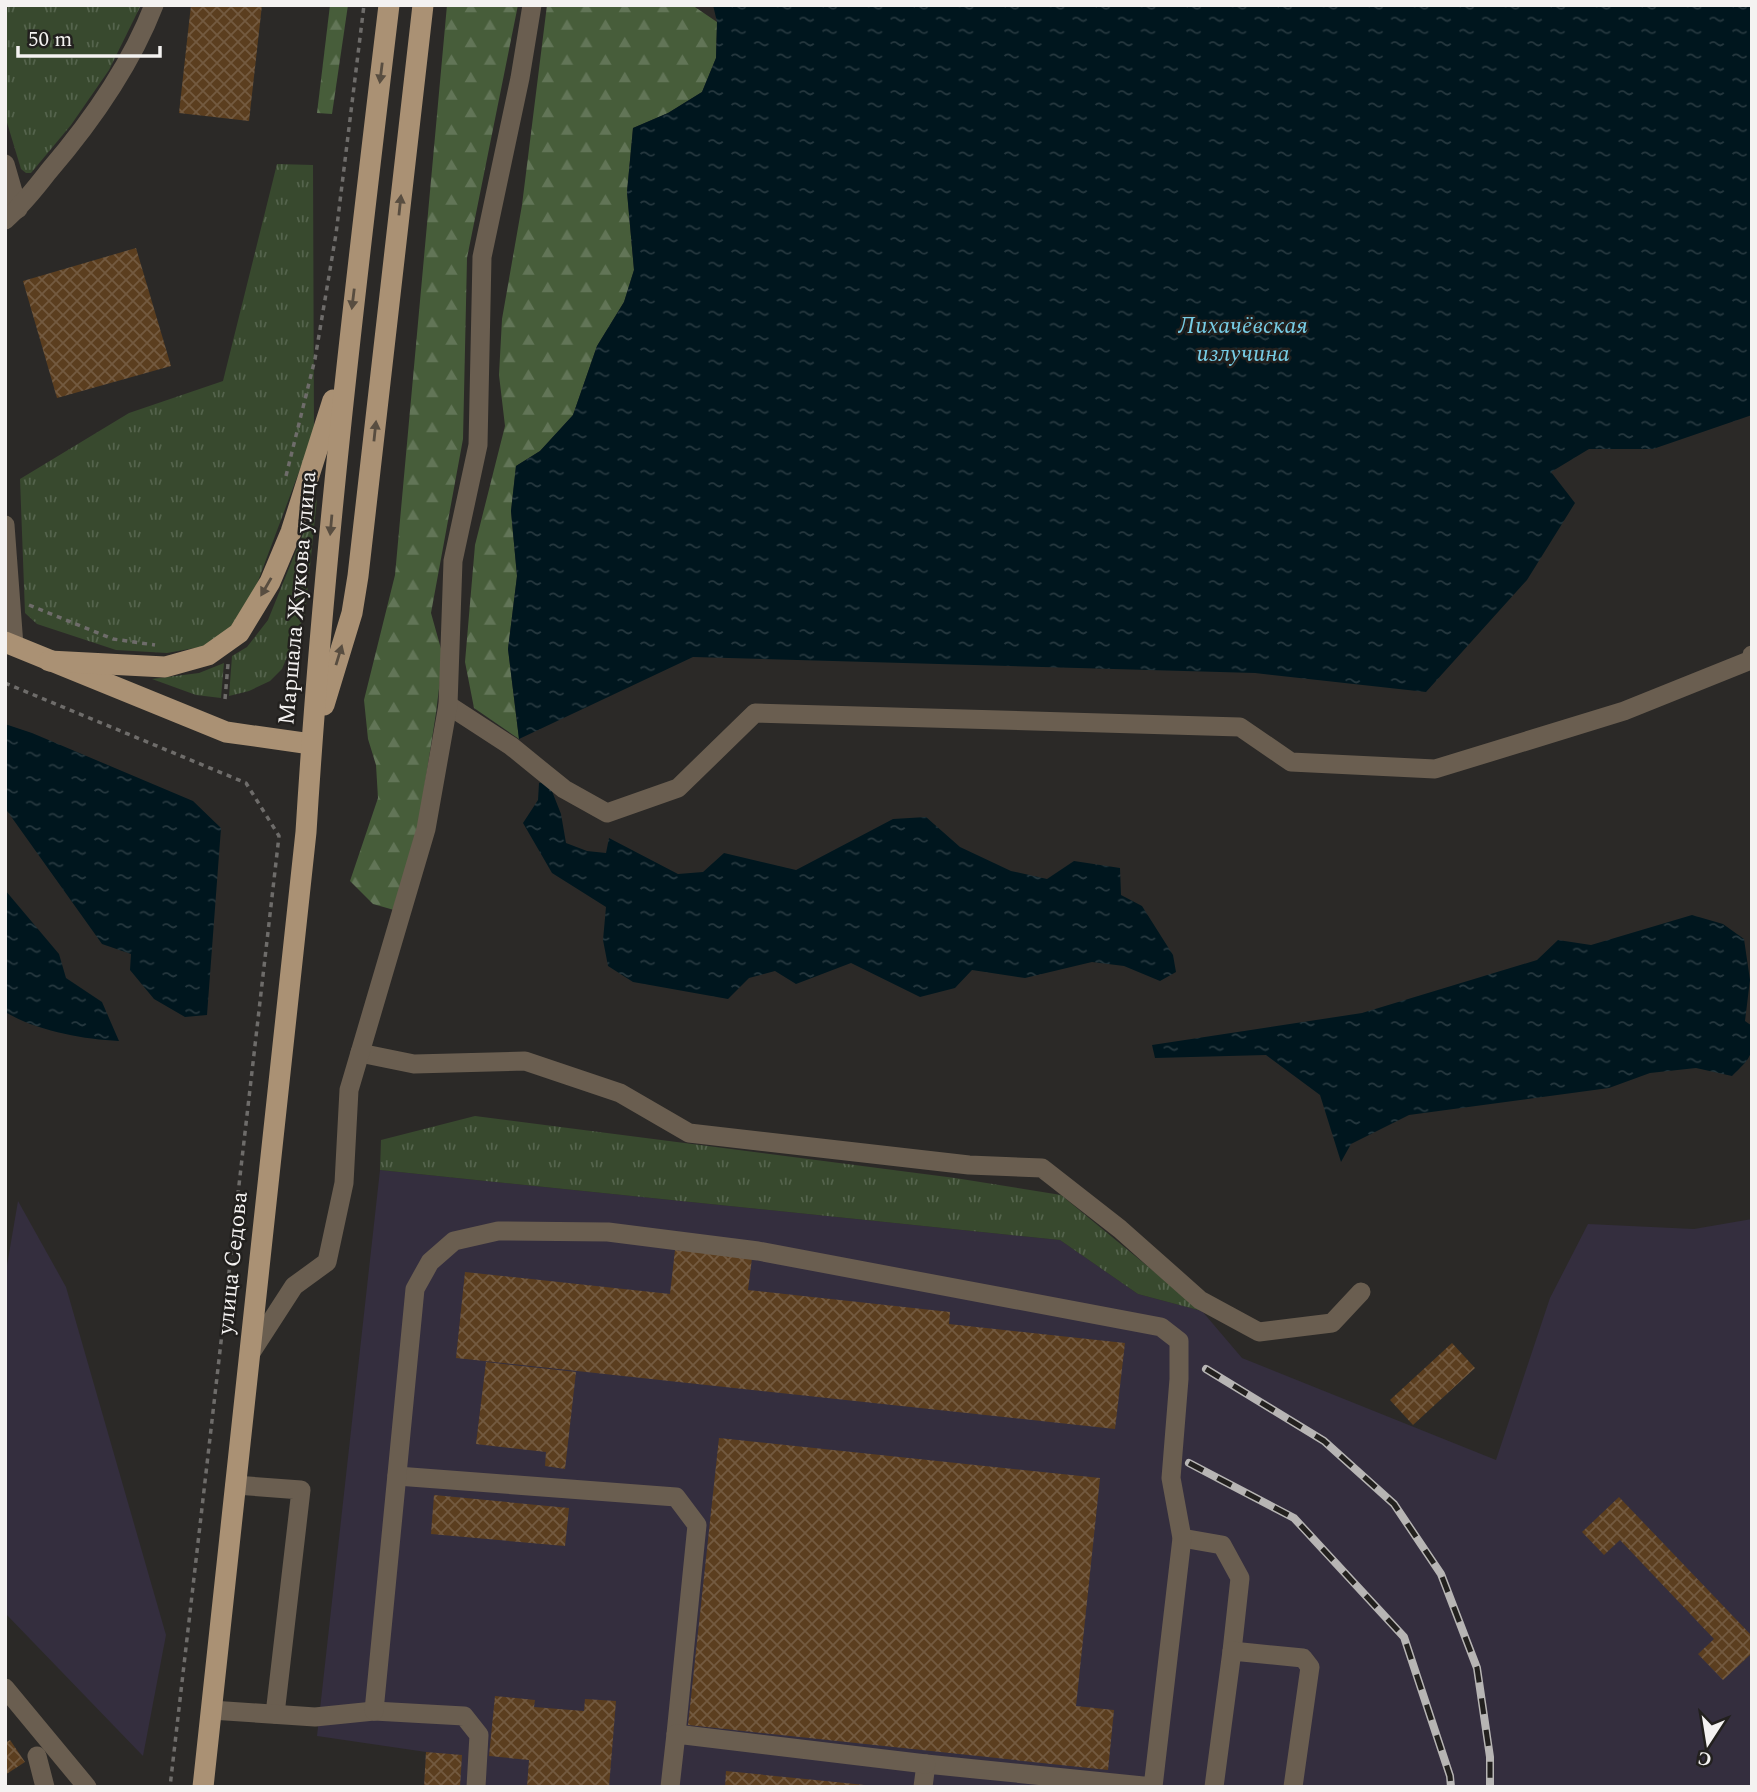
<svg xmlns="http://www.w3.org/2000/svg" width="1757" height="1792" viewBox="0 0 1757 1792" font-family="Spectral,serif">
<defs>
<pattern id="grass-tufts" width="24" height="20" patternUnits="userSpaceOnUse" patternTransform="scale(1.75)"><rect width="24" height="20" fill="#38492e"/><path d="M3 7l-1-3M5 7V3M7 7l1-3M15 17l-1-3M17 17v-4M19 17l1-3" fill="none" stroke="#55644d"/></pattern>
<pattern id="forest-firs" width="22" height="20" patternUnits="userSpaceOnUse" patternTransform="scale(1.75)"><rect width="22" height="20" fill="#475d3a"/><path d="M5 1l3.5 6h-7zM16 11l3.5 6h-7z" fill="#627557"/></pattern>
<pattern id="water-ripples" width="26" height="14" patternUnits="userSpaceOnUse" patternTransform="scale(1.75)"><rect width="26" height="14" fill="#00161e"/><path d="M2 4q2-2 4 0t4 0M15 11q2-2 4 0t4 0" fill="none" stroke="#26383f"/></pattern>
<pattern id="building-cross-hatch" width="8" height="8" patternUnits="userSpaceOnUse" patternTransform="scale(1.75)"><rect width="8" height="8" fill="#5b3e1f"/><path d="M0 0l8 8M0 8l8-8" fill="none" stroke="#735a40"/></pattern>
</defs>
<rect width="100%" height="100%" fill="#2b2927"/>
<g fill="#342e3e">
<path d="M 380,1170 L 1060,1240 L 1138,1294 L 1202,1311 L 1242,1358 L 1496,1460 L 1550,1298 L 1588,1224 L 1694,1229 L 1752,1219 L 1752,1787 L 424,1787 L 426,1752 L 317,1736 Z"/>
<path d="M 18,1201 L 66,1287 L 166,1635 L 143,1756 L 5,1613 L 5,1277 Z"/>
</g>
<g fill="url(#grass-tufts)">
<path d="M 5,5 L 141,5 L 109,70 L 71,125 L 31,173 L 26,173 L 21,169 L 5,116 Z"/>
<path d="M 277,164 L 313,165 L 314,432 L 246,613 L 236,624 L 206,646 L 167,653 L 116,650 L 37,624 L 25,613 L 20,479 L 129,413 L 223,381 Z"/>
<path d="M 317,499 L 305,614 L 282,669 L 270,681 L 249,691 L 229,696 L 232,656 L 247,647 L 268,620 Z"/>
<path d="M 224,663 L 221,698 L 196,695 L 152,679 L 199,673 Z"/>
<path d="M 475,1116 L 955,1178 L 1061,1195 L 1202,1311 L 1138,1294 L 1060,1240 L 380,1170 L 381,1140 Z"/>
</g>
<g fill="url(#forest-firs)">
<path d="M 330,5 L 348,5 L 332,114 L 317,113 Z"/>
<path d="M 447,5 L 518,5 L 467,258 L 463,439 L 431,613 L 443,656 L 436,713 L 418,828 L 394,910 L 373,904 L 350,881 L 378,798 L 376,765 L 368,739 L 364,700 L 395,575 Z"/>
<path d="M 547,5 L 692,5 L 717,22 L 716,58 L 702,92 L 668,113 L 633,128 L 627,192 L 634,270 L 624,302 L 597,346 L 573,415 L 540,451 L 516,466 L 511,511 L 517,576 L 508,649 L 519,739 L 474,708 L 465,662 L 475,545 L 505,426 L 499,375 L 502,319 L 522,205 Z"/>
</g>
<g fill="url(#water-ripples)">
<path d="M 713,5 L 1752,5 L 1752,415 L 1653,449 L 1589,449 L 1551,472 L 1575,503 L 1527,580 L 1426,692 L 1255,673 L 693,657 L 519,739 L 508,649 L 517,576 L 511,511 L 516,466 L 540,451 L 573,415 L 597,346 L 624,302 L 634,270 L 627,192 L 633,128 L 668,113 L 702,92 L 716,58 L 717,22 Z"/>
<path d="M 5,724 L 32,733 L 193,801 L 221,828 L 207,1015 L 185,1017 L 154,999 L 130,970 L 131,954 L 102,944 L 5,808 Z"/>
<path d="M 548,781 L 561,814 L 566,843 L 587,851 L 606,853 L 609,838 L 678,874 L 703,872 L 724,853 L 796,870 L 893,819 L 926,817 L 960,847 L 1011,871 L 1047,879 L 1074,861 L 1120,868 L 1121,895 L 1142,906 L 1173,955 L 1176,972 L 1160,981 L 1124,966 L 1092,962 L 1025,978 L 972,970 L 955,988 L 920,997 L 851,963 L 796,984 L 775,971 L 749,978 L 728,999 L 633,982 L 608,966 L 603,940 L 606,907 L 552,873 L 523,823 L 538,800 L 539,783 Z"/>
<path d="M 5,890 L 59,954 L 66,978 L 102,1002 L 119,1041 C 81,1039 38,1031 5,1012 Z"/>
<path d="M 1692,915 L 1723,924 L 1744,939 L 1750,980 L 1745,1021 L 1752,1026 C 1752,1056 1754,1055 1732,1076 L 1696,1068 L 1650,1073 L 1609,1088 L 1409,1115 L 1351,1144 L 1341,1162 L 1320,1095 L 1266,1055 L 1155,1058 L 1152,1045 L 1362,1013 L 1537,960 L 1558,940 L 1591,945 Z"/>
</g>
<g fill="url(#building-cross-hatch)">
<path d="M 191,5 L 262,5 L 249,121 L 179,113 Z"/>
<path d="M 136,248 L 171,366 L 57,398 L 23,281 Z"/>
<path d="M 675,1250 L 752,1258 L 748,1290 L 950,1312 L 949,1324 L 1125,1343 L 1115,1429 L 456,1358 L 465,1272 L 670,1294 Z"/>
<path d="M 1452,1343 L 1475,1368 L 1413,1425 L 1390,1400 Z"/>
<path d="M 486,1362 L 576,1372 L 565,1469 L 545,1466 L 546,1452 L 476,1444 Z"/>
<path d="M 719,1438 L 1100,1478 L 1076,1706 L 1114,1710 L 1108,1770 L 688,1725 Z"/>
<path d="M 434,1495 L 569,1508 L 565,1546 L 431,1534 Z"/>
<path d="M 1619,1497 L 1752,1636 L 1752,1653 L 1723,1680 L 1698,1654 L 1714,1639 L 1620,1540 L 1604,1555 L 1582,1532 Z"/>
<path d="M 495,1696 L 535,1700 L 534,1707 L 584,1711 L 585,1699 L 616,1701 L 609,1787 L 527,1787 L 529,1760 L 489,1756 Z"/>
<path d="M 10,1740 L 25,1762 L 5,1775 L 5,1743 Z"/>
<path d="M 426,1752 L 462,1755 L 460,1787 L 424,1787 Z"/>
<path d="M 726,1771 L 865,1785 L 865,1787 L 725,1787 Z"/>
</g>
<g fill="none" stroke-linecap="round" stroke-linejoin="round">
<g stroke="#6e6c6a" stroke-width="3.5" stroke-dasharray="5 5" stroke-linecap="butt">
<path d="M 286,476 L 315,359 L 336,234 L 364,5"/>
<path d="M 29,605 L 113,639 L 155,645"/>
<path d="M 5,683 L 246,783 L 279,836 L 170,1787"/>
<path d="M 225,699 L 228,664"/>
</g>
<g stroke="#6a5e50" stroke-width="19">
<path d="M 5,164 L 18,209"/>
<path d="M 5,220 C 21,206 35,189 48,172 C 91,122 130,67 154,5"/>
<path d="M 5,525 L 14,646"/>
<path d="M 448,705 L 511,746 L 564,789 L 607,813 L 678,788 L 755,713 L 1240,727 L 1291,762 L 1435,769 L 1624,711 L 1751,660 L 1752,655"/>
<path d="M 360,1053 L 414,1064 L 525,1061 L 620,1093 L 689,1133 L 969,1165 L 1042,1168 L 1120,1229 L 1200,1300 L 1259,1332 L 1332,1323 L 1361,1292"/>
<path d="M 250,1354 L 294,1286 L 327,1262 L 344,1183 L 349,1090 L 426,829 L 448,705 L 453,561 L 478,445 L 482,257 L 520,78 L 532,5"/>
<path d="M 397,1476 L 676,1497 L 697,1525 L 676,1734"/>
<path d="M 235,1485 L 301,1490 L 275,1714"/>
<path d="M 1182,1538 L 1222,1545 L 1240,1578 L 1232,1651"/>
<path d="M 5,1688 L 87,1787"/>
<path d="M 211,1710 L 315,1717 L 374,1711 L 464,1716 L 479,1735 L 476,1787"/>
<path d="M 374,1711 L 415,1289 L 430,1262 L 454,1241 L 498,1231 L 608,1232 L 758,1251 L 1161,1327 L 1179,1341 L 1179,1379 L 1171,1478 L 1182,1538 L 1153,1787 L 926,1764 L 923,1787"/>
<path d="M 37,1756 L 45,1787"/>
<path d="M 670,1787 L 676,1734 L 926,1764"/>
<path d="M 1214,1787 L 1232,1651 L 1303,1658 L 1310,1667 L 1293,1787"/>
</g>
<g stroke="#aa9174" stroke-width="21">
<path d="M 5,642 L 226,732 L 311,744"/>
<path d="M 49,661 L 165,667 L 208,655 L 239,633 L 270,582 L 291,532 L 333,400"/>
<path d="M 324,705 L 352,613 L 358,576 L 423,5"/>
<path d="M 203,1787 L 306,832 C 323,555 356,280 389,5"/>
</g>
<defs>
<g id="rail">
<path d="M 1206,1369 L 1324,1441 L 1394,1504 L 1441,1574 L 1477,1668 L 1490,1757 L 1490,1787"/>
<path d="M 1189,1463 L 1294,1518 L 1404,1637 L 1450,1776 L 1451,1787"/>
</g>
</defs>
<use href="#rail" stroke="#b7b5b4" stroke-width="8"/>
<use href="#rail" stroke="#22201e" stroke-width="5" stroke-dasharray="16" stroke-linecap="butt"/>
</g>
<defs><path id="oneway-solid" d="M-6-.8H1V-3.2L6.5 0L1 3.2V.8H-6Z" transform="scale(1.75)"/></defs>
<g fill="#584d40">
<use href="#oneway-solid" transform="translate(381 73) rotate(97)"/>
<use href="#oneway-solid" transform="translate(400 205) rotate(-84)"/>
<use href="#oneway-solid" transform="translate(353 299) rotate(97)"/>
<use href="#oneway-solid" transform="translate(375 431) rotate(-84)"/>
<use href="#oneway-solid" transform="translate(331 525) rotate(95)"/>
<use href="#oneway-solid" transform="translate(266 587) rotate(120)"/>
<use href="#oneway-solid" transform="translate(339 655) rotate(-73)"/>
</g>
<g text-anchor="middle" dominant-baseline="central" stroke-width="5" stroke-linejoin="round" paint-order="stroke">
<g font-size="23" fill="#f4f2f1" stroke="#22201e">
<text transform="translate(298 598) rotate(-85)">Маршала Жукова улица</text>
<text transform="translate(233 1263) rotate(-84)">улица Седова</text>
</g>
<g font-size="24" font-style="italic" fill="#77cde6" stroke="#22201e">
<text x="1243" y="326">Лихачёвская<tspan x="1243" dy="28">излучина</tspan></text>
</g>
</g>
<rect width="1757" height="1792" fill="none" stroke="#f4f2f1" stroke-width="14"/>
<g transform="translate(1708 1743) rotate(192)" stroke="#22201e" stroke-width="5" paint-order="stroke">
<path d="M0-5L12 26L0 18L-12 26Z" fill="#f4f2f1"/>
<text y="-10" font-size="19" font-weight="bold" text-anchor="middle" fill="#f4f2f1">С</text>
</g>
<path d="M18 46v10h142v-10" fill="none" stroke="#f4f2f1" stroke-width="3.5"/>
<text x="28" y="46" font-size="21" fill="#f4f2f1" stroke="#22201e" stroke-width="5" paint-order="stroke">50 m</text>
</svg>
